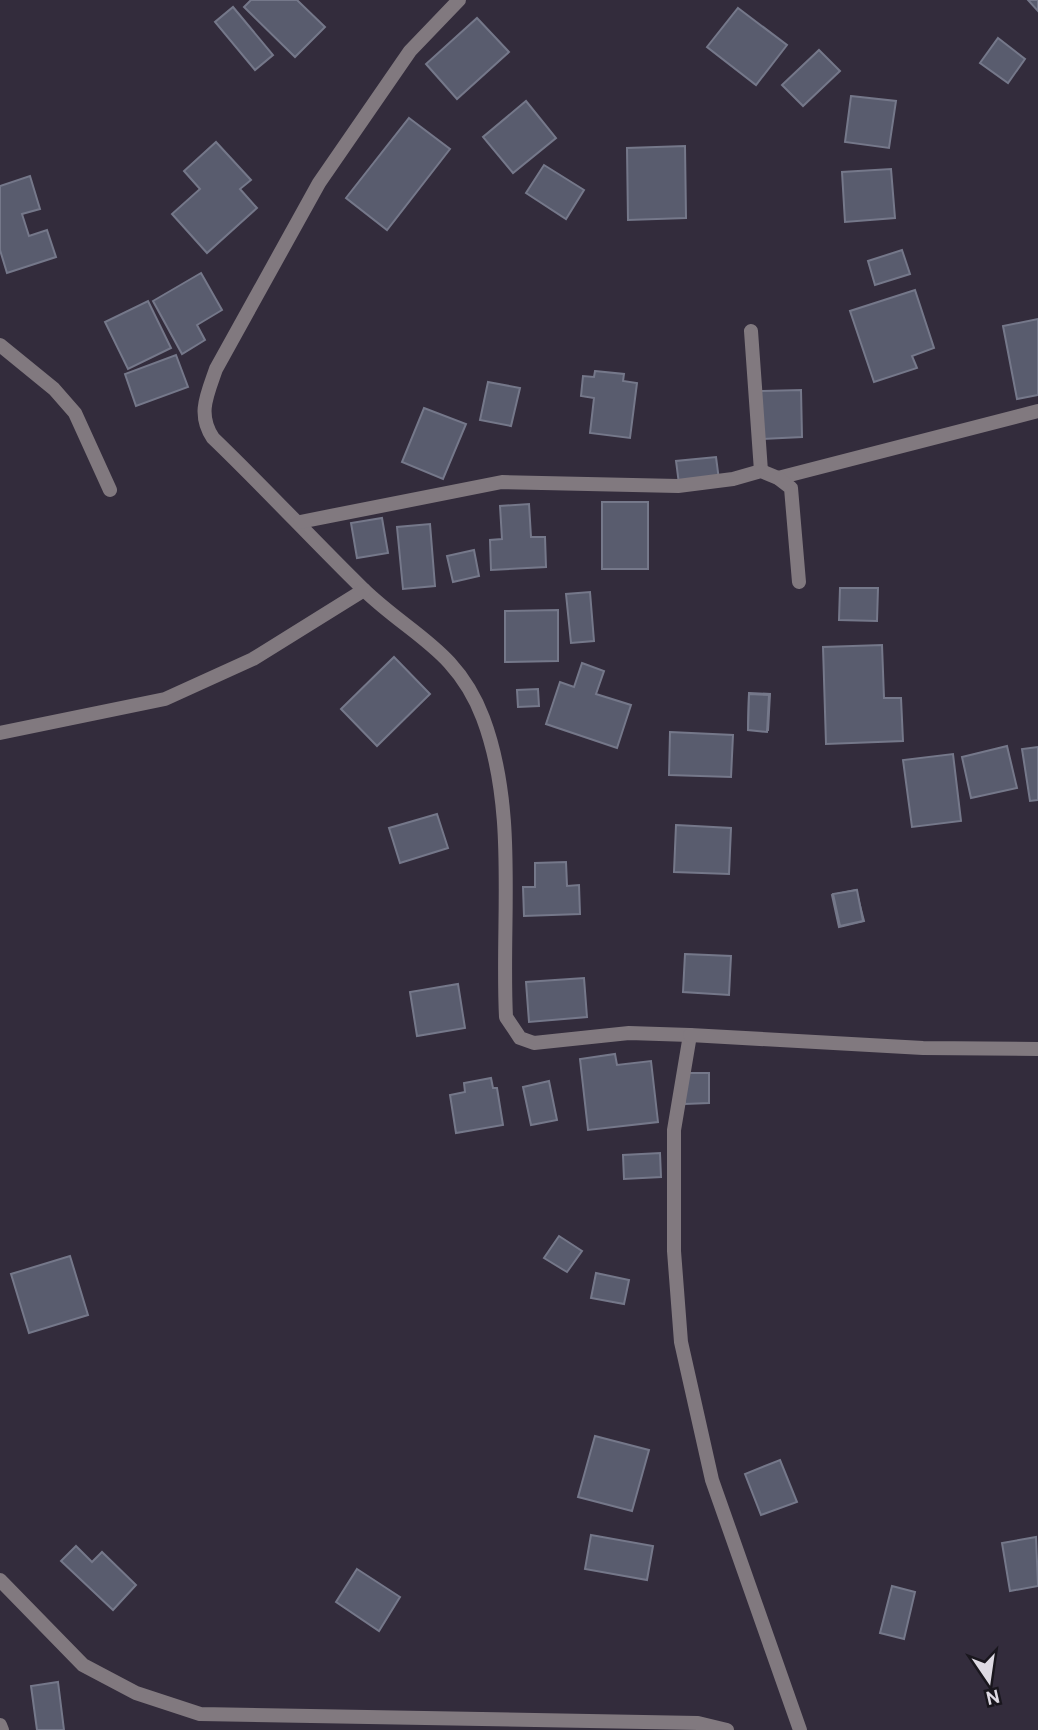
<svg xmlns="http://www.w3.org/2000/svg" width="1038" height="1730" viewBox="0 0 1038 1730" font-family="Overpass,sans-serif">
<rect width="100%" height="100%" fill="#332c3c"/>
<g fill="#595c6e" stroke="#75788a" stroke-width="2">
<path d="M 251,0 L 297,0 L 325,27 L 295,57 L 244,7 Z"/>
<path d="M 1028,0 L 1038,0 L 1038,11 Z"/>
<path d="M 233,7 L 273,55 L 255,70 L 215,22 Z"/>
<path d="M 738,8 L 787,45 L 756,85 L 707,47 Z"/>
<path d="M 477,18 L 509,52 L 457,99 L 426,64 Z"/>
<path d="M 998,38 L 1025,59 L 1008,83 L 980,63 Z"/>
<path d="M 819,50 L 840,71 L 803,106 L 782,85 Z"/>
<path d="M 851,96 L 896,101 L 889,148 L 845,142 Z"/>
<path d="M 526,101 L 556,138 L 513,173 L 483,137 Z"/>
<path d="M 409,118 L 450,149 L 387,230 L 346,198 Z"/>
<path d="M 216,142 L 251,180 L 240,189 L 257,208 L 207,253 L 172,214 L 200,189 L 184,171 Z"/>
<path d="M 685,146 L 686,218 L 628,220 L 627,148 Z"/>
<path d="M 544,165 L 584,190 L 566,219 L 526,193 Z"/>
<path d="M 891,169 L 895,218 L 845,222 L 842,172 Z"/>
<path d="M 30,176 L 40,209 L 22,214 L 29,236 L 47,230 L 56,257 L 7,273 L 0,250 L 0,186 Z"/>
<path d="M 902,250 L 910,274 L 875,285 L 868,261 Z"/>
<path d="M 201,273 L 222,310 L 197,325 L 205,340 L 182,354 L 153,301 Z"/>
<path d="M 915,290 L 934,348 L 912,356 L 917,368 L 874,382 L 850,311 Z"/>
<path d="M 148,301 L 171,348 L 128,369 L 105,322 Z"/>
<path d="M 1038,319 L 1038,395 L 1017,399 L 1003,326 Z"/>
<path d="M 176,355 L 188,387 L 136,406 L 125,374 Z"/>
<path d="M 595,371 L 624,374 L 623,381 L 637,383 L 630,438 L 590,433 L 594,398 L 581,396 L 583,376 L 594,377 Z"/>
<path d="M 488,382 L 520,388 L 511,426 L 480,420 Z"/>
<path d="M 801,390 L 802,437 L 761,439 L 760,391 Z"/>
<path d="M 424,408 L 466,424 L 443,479 L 402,462 Z"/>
<path d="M 716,457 L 719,480 L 679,484 L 676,461 Z"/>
<rect x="602" y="502" width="46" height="67"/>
<path d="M 529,504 L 531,537 L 545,537 L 546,567 L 491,570 L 490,540 L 502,539 L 500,506 Z"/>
<path d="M 382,518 L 388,553 L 357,558 L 351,523 Z"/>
<path d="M 430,524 L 435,586 L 403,589 L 397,527 Z"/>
<path d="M 474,550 L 479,576 L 453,582 L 447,556 Z"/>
<path d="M 840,588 L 878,588 L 877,621 L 839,620 Z"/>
<path d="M 590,592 L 594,641 L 571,643 L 566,594 Z"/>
<path d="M 558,610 L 558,661 L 505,662 L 505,611 Z"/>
<path d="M 882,645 L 884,698 L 901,698 L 903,741 L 826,744 L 823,647 Z"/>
<path d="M 394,657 L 430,694 L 377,746 L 341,709 Z"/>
<path d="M 582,663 L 604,671 L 596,694 L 631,705 L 617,748 L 546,724 L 560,682 L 574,687 Z"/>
<path d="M 538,689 L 539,706 L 518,707 L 517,690 Z"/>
<path d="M 749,693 L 770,694 L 768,730 L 748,729 Z"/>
<path d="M 749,694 L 769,695 L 767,732 L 748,730 Z"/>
<path d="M 670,732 L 733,735 L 731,777 L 669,775 Z"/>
<path d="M 1007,746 L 1017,788 L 971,798 L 962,757 Z"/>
<path d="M 1038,747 L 1038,800 L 1030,801 L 1022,749 Z"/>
<path d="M 953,754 L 961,821 L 912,827 L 903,760 Z"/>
<path d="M 437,814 L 448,848 L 400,863 L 389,828 Z"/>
<path d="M 676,825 L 731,828 L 729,874 L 674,872 Z"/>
<path d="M 566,862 L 567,886 L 579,885 L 580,914 L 524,916 L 523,887 L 535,887 L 535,863 Z"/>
<path d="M 856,890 L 864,921 L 839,927 L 832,895 Z"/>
<path d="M 857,890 L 863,921 L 840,926 L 833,894 Z"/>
<path d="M 685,954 L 731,956 L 729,995 L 683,992 Z"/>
<path d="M 584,978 L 587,1017 L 529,1022 L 526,982 Z"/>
<path d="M 458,984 L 465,1028 L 417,1036 L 410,992 Z"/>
<path d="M 615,1054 L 617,1065 L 651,1061 L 658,1122 L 588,1130 L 580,1059 Z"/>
<path d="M 684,1073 L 709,1073 L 709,1103 L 685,1104 Z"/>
<path d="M 491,1078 L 493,1088 L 497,1088 L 503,1125 L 456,1133 L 450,1095 L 465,1092 L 464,1083 Z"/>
<path d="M 549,1081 L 557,1120 L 531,1125 L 523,1087 Z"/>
<path d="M 660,1153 L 661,1177 L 624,1179 L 623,1155 Z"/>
<path d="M 559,1236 L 582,1251 L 567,1272 L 544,1258 Z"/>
<path d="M 70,1256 L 88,1315 L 29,1333 L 11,1274 Z"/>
<path d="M 596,1273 L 629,1280 L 624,1304 L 591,1298 Z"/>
<path d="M 595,1436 L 649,1450 L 632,1511 L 578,1497 Z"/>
<path d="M 780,1460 L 797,1502 L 761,1515 L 745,1474 Z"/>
<path d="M 591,1535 L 653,1546 L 647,1580 L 585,1569 Z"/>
<path d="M 1036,1537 L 1038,1586 L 1010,1591 L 1002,1543 Z"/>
<path d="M 76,1546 L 92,1562 L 102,1552 L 136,1585 L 113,1610 L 61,1561 Z"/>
<path d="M 357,1569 L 400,1597 L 379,1631 L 336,1602 Z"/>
<path d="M 892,1586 L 915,1592 L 904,1639 L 880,1633 Z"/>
<path d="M 58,1682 L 64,1730 L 37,1730 L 31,1686 Z"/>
</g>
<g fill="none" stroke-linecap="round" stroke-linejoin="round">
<g stroke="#81797f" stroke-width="14">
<path d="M 459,0 L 410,51 L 319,183 L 216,369 C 207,395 197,414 213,438 C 264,487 312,539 362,588 C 410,635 457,649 483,718 C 518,811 501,919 506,1017 L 520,1038 L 534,1043 L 629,1033 L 690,1035 L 674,1130 L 674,1251 L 681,1342 L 712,1480 L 800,1730"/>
<path d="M 751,331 L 761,471"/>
<path d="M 0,345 L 54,389 L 75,413 L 110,490"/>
<path d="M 778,478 L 1038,411"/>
<path d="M 300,522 L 502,482 L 678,486 L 733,479 L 761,471 L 778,478 L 791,488 L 799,582"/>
<path d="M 0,733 L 165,699 L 253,659 L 364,590"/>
<path d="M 690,1035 L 923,1048 L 1038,1049"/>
<path d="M 0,1580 L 83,1665 L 136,1693 L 200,1714 L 698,1723 L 727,1730"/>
<path d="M 0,1725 L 2,1730"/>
</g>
</g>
<g transform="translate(989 1681) rotate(167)" stroke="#19161d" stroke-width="5" paint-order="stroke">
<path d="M0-5L12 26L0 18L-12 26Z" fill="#dedae3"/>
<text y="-10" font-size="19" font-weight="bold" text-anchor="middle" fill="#dedae3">N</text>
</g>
</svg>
